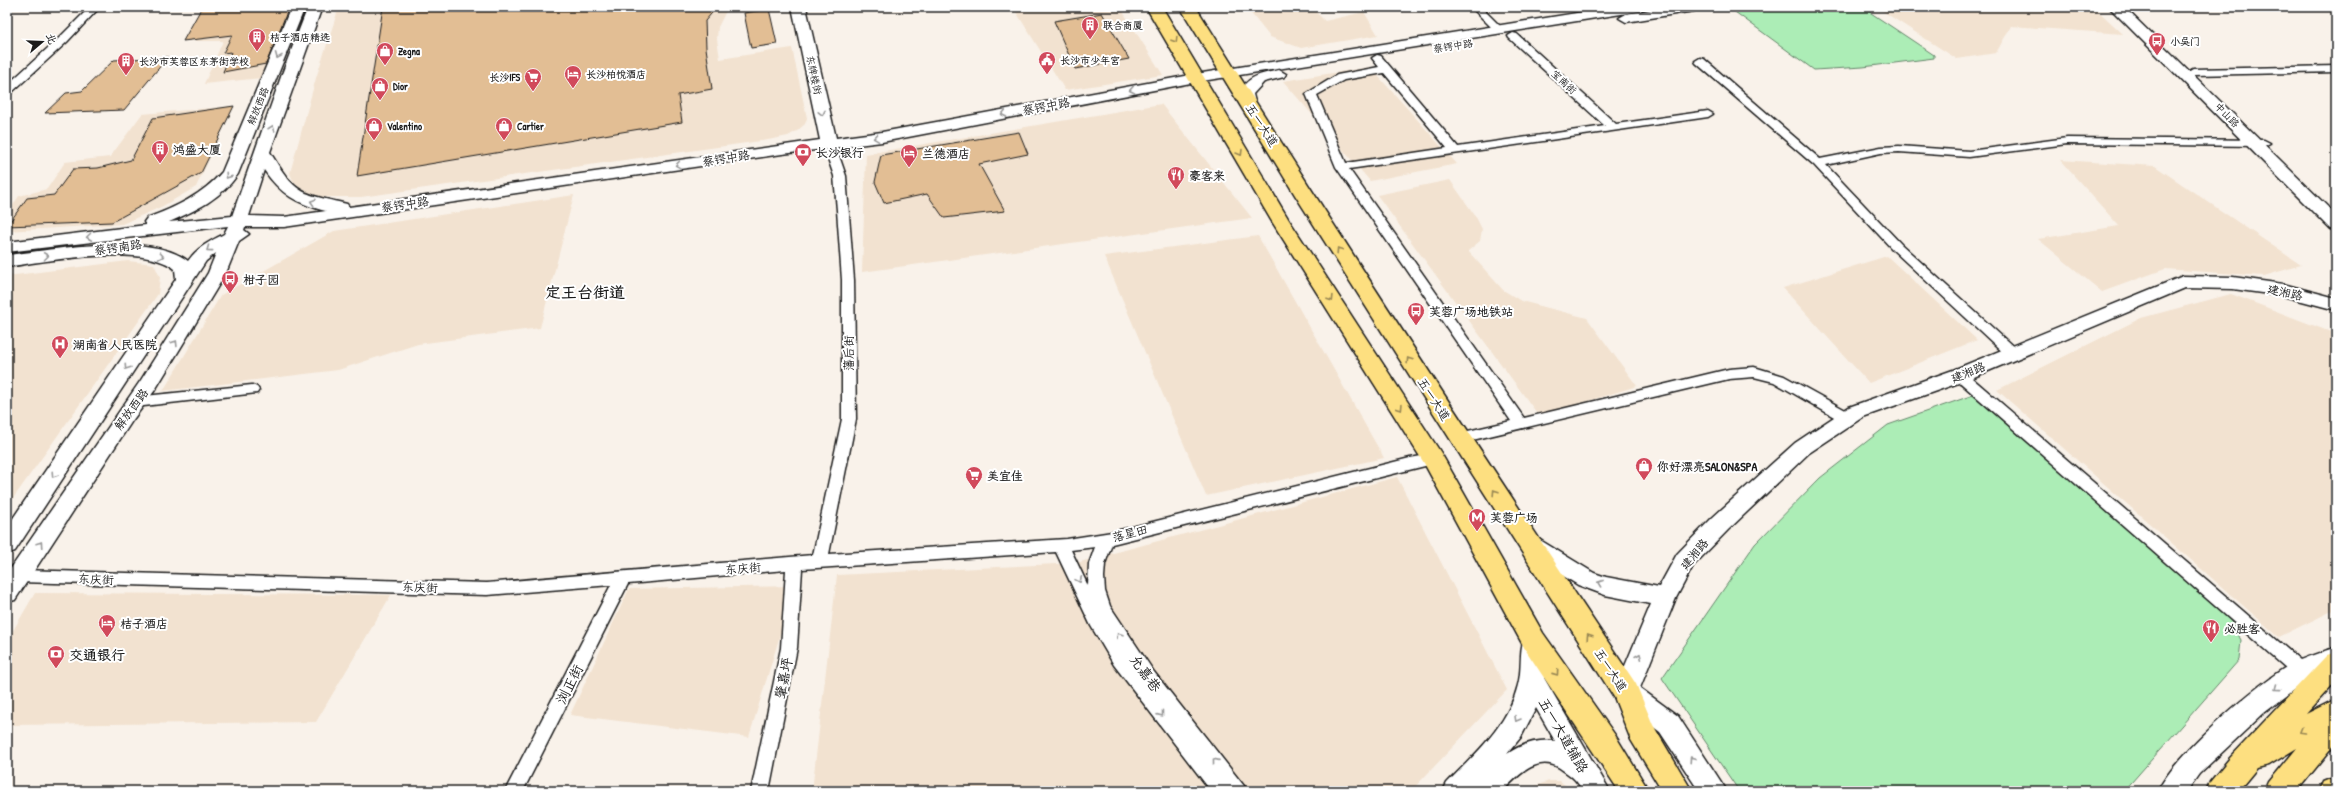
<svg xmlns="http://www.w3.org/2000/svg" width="2343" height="798" viewBox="0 0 2343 798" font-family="'Patrick Hand','LXGW WenKai TC',sans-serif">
<rect width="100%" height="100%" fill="#f9f2ea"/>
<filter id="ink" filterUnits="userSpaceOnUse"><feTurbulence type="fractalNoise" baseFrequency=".025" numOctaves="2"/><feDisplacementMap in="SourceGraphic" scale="8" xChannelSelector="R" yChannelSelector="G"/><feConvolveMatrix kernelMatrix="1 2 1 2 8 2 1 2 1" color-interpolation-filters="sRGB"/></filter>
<g filter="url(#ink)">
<g fill="#f2e2d0">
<path d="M 204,7 L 291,7 L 262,78 L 204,84 L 223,41 L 183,41 Z"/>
<path d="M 339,7 L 731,7 L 726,11 L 718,27 L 717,39 L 720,59 L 792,48 L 807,118 L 805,124 L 797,131 L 788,136 L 768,140 L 361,197 L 322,197 L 309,193 L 300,188 L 293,181 L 290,173 L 316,78 Z"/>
<path d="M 1013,7 L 1120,7 L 1163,75 L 1065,90 Z"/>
<path d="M 1246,7 L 1311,7 L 1325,21 L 1364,12 L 1378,35 L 1301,48 L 1270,37 Z"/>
<path d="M 1876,7 L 2094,7 L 2123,34 L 2011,26 L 1996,53 L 1957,59 Z"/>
<path d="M 1370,67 L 1457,164 L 1370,181 L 1283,81 Z"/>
<path d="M 1161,104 L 1252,218 L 862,272 L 866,154 Z"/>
<path d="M 234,106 L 196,187 L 161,207 L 122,224 L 7,231 L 7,214 L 19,196 L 47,189 L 65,162 L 110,157 L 142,114 Z"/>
<path d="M 2060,160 L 2155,166 L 2301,265 L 2264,276 L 2165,269 L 2102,292 L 2038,239 L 2119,226 Z"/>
<path d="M 1450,180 L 1476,217 L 1482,229 L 1480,241 L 1468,251 L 1503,290 L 1521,301 L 1587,318 L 1637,386 L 1539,416 L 1377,195 Z"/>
<path d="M 574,195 L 540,328 L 418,344 L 338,370 L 163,391 L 221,295 L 334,231 Z"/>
<path d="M 1258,236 L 1384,458 L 1206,496 L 1104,256 Z"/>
<path d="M 1887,256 L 1977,340 L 1869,383 L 1783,288 Z"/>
<path d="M 128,261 L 154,264 L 160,277 L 158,294 L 7,507 L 7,276 Z"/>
<path d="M 2231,294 L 2336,334 L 2336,609 L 2279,637 L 1997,390 L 2141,318 Z"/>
<path d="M 1397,477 L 1507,690 L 1411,791 L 812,791 L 837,575 L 1076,563 Z"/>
<path d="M 795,586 L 749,737 L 570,715 L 629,589 Z"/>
<path d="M 35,593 L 391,595 L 316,722 L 7,725 L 7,641 Z"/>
<path d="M 1549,781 L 1560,781 L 1572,791 L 1530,791 L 1535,786 Z"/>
</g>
<g fill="#acedb6" stroke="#648469">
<path d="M 1764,7 L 1862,7 L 1934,55 L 1934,58 L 1863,67 L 1814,70 L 1735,12 Z"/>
<path d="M 1976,394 L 2230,620 L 2241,640 L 2239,660 L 2124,791 L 1739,791 L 1662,678 L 1755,544 L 1820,478 L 1888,425 Z"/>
</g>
<g fill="#e2be94" stroke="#1c1c1c">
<path d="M 202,7 L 289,7 L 266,64 L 223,72 L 231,52 L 223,53 L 232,35 L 183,41 Z"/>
<path d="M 383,7 L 717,7 L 705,21 L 706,48 L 712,89 L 678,95 L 682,122 L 357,176 Z"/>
<path d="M 769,9 L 777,44 L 751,48 L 744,13 Z"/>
<path d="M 1102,13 L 1129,59 L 1075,69 L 1054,21 Z"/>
<path d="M 168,57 L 124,110 L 45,113 L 66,93 L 82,91 L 114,60 Z"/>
<path d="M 234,106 L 201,173 L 112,222 L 7,226 L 27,198 L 54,195 L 73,169 L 98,168 L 131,160 L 153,118 Z"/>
<path d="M 1019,132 L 1028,154 L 979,164 L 1005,211 L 944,218 L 927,194 L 884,203 L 875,182 L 881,155 Z"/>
</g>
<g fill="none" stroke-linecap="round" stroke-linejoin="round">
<defs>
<g id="street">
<path d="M 90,7 L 100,7 L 67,42 L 11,93 L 7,94 L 7,85 L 59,38 Z"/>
<path d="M 1471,7 L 1481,7 L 1501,27 L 1501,31 L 1495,31 Z"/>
<path d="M 1513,33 L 1517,34 L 1616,124 L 1708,111 L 1713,114 L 1708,117 L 1349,169 L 1524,418 L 1729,369 L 1754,367 L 1784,376 L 1851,413 L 1853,417 L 1851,421 L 1841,421 L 1774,382 L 1754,377 L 1729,379 L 1460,443 L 1455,442 L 1453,438 L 1455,434 L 1511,421 L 1336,167 L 1306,94 L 1337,75 L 1379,67 L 1372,58 L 1377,55 L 1381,56 L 1458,147 L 1605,126 L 1509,38 L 1508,36 ZM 1384,73 L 1447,148 L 1346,163 L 1317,95 L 1344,80 Z"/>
<path d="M 1700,58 L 1704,59 L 1820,159 L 1881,147 L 1899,146 L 1969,151 L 2067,138 L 2264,140 L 2270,143 L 2264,146 L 2067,144 L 1969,157 L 1899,152 L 1881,153 L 1826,165 L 1901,244 L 2018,351 L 2020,354 L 2013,359 L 2008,357 L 1893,250 L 1814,165 L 1696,63 L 1695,61 Z"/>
<path d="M 2336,66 L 2336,72 L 2193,75 L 2188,72 L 2193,69 Z"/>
<path d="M 829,141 L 835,144 L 846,176 L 854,280 L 856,419 L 829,554 L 1067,539 L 1112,532 L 1410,458 L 1433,454 L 1438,455 L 1440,459 L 1438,463 L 1433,464 L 1112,544 L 1105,564 L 1104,577 L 1105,591 L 1110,606 L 1154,672 L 1248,791 L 1211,791 L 1114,665 L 1091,626 L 1056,552 L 802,569 L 797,648 L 769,791 L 751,791 L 781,648 L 786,570 L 628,584 L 523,791 L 505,791 L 611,585 L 487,595 L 19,582 L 13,580 L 11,576 L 13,572 L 19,570 L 487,583 L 813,555 L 842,419 L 842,280 L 837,210 L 834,176 L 823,144 ZM 1095,547 L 1089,564 L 1088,586 L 1071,550 Z"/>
<path d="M 1960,370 L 1965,372 L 2307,666 L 2310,671 L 2307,676 L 2301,678 L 2295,676 L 1955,378 L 1953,375 L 1955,372 Z"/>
<path d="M 252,385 L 257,387 L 259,390 L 257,393 L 135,407 L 130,405 L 128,402 L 130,399 L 135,397 Z"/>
</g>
<g id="secondary">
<path d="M 291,7 L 305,7 L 238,174 C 222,198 195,211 169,222 L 232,216 L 282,74 L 308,7 L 322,7 L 270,152 C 296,195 300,193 347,204 L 349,207 L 820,140 L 792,7 L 806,7 L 836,138 L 882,132 L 1196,74 L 1614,7 L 1647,7 L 1640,11 L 1196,82 L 882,142 L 782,154 L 284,227 L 245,227 L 244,230 L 249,234 L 239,241 L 226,273 L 155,390 L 132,421 L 15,600 L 7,602 L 7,574 L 141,380 L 208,273 L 216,253 L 206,261 L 15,551 L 7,554 L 7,527 L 176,279 L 175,269 C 143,243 47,261 7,267 L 7,255 C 52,250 151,231 188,261 C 197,248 210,241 224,234 L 228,226 L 7,252 L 7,242 L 146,225 L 144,222 L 147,218 C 175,208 202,195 222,172 ZM 264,170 C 280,194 298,204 326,211 L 284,217 L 249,216 Z"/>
<path d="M 1668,7 L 1701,7 L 1694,11 L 1626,22 L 1619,18 L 1626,14 Z"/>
<path d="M 2109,7 L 2124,7 L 2336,215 L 2336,230 L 2330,229 Z"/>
<path d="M 1279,70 L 1286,74 L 1284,77 L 1264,82 L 1253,94 L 1255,102 L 1252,105 L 1242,105 L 1237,94 C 1250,75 1258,75 1279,70 Z"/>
<path d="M 2183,276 L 2233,277 L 2283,284 L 2336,298 L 2336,310 L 2283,296 L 2233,289 L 2185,288 L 1967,380 L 1863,417 L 1809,453 L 1728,530 L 1693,566 L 1676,598 L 1640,688 L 1678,716 L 1727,791 L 1699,791 L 1660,732 L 1617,699 L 1614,692 L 1651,604 L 1605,595 L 1578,585 L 1524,552 L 1521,546 L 1524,540 L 1532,537 L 1540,540 L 1594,573 L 1606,577 L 1659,587 L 1677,554 L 1712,518 L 1795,443 L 1849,407 L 1953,370 Z"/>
<path d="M 1534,631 L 1542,634 L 1546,641 L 1544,678 L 1610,791 L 1583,791 C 1577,781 1573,777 1564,771 C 1540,752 1520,773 1503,791 L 1443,791 L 1447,783 C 1475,754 1508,726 1518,685 C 1523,668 1518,649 1526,634 ZM 1536,708 L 1555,741 C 1538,739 1521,744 1507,754 L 1521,737 Z"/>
<path d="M 2336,647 L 2336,668 L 2310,678 L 2264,713 L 2199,774 L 2187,791 L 2158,791 C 2173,757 2259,681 2293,663 C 2306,657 2322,652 2336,647 Z"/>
</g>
<g id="primary">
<path d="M 1146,7 L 1162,7 L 1289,220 L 1441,453 L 1543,633 L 1615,735 L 1649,791 L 1619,791 L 1525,649 L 1424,463 L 1271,220 Z"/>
<path d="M 1180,7 L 1196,7 C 1338,235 1486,460 1636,684 L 1653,725 L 1692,791 L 1662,791 L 1631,740 L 1614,697 L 1295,195 Z"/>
<path d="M 2336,652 L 2336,681 L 2306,714 L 2336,699 L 2336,743 L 2297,791 L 2265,791 L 2269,782 L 2297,748 L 2269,765 L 2257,768 L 2238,791 L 2206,791 L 2210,782 L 2229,759 L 2327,655 Z"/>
<path d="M 2336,777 L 2336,791 L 2320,791 L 2324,782 Z"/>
</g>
</defs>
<use href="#street" stroke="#1c1c1c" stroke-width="3"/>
<use href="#secondary" stroke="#1c1c1c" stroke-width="3"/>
<use href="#primary" stroke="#1c1c1c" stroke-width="3"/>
<use href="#street" fill="#fff" fill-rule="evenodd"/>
<use href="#secondary" fill="#fff" fill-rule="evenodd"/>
<use href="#primary" fill="#fddf80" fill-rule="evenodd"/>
</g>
<defs><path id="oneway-chevron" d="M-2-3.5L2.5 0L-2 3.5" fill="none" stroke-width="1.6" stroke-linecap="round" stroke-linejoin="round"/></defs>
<g stroke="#988753">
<use href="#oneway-chevron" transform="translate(1175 40) rotate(58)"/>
<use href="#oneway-chevron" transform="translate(1240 153) rotate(59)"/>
<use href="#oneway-chevron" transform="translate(1339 250) rotate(-123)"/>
<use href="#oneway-chevron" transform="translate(1331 299) rotate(58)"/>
<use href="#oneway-chevron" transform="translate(1409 360) rotate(-123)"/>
<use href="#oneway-chevron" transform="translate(1400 408) rotate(58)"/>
<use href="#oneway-chevron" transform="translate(1495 492) rotate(-123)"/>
<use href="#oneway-chevron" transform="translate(1589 636) rotate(-123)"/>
<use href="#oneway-chevron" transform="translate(1556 673) rotate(55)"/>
<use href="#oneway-chevron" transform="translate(2302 731) rotate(150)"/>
</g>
<g stroke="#999">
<use href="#oneway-chevron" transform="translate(278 56) rotate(112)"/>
<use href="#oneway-chevron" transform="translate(1132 90) rotate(169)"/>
<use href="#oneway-chevron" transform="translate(822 113) rotate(78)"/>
<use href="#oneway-chevron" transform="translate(1004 114) rotate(169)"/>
<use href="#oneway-chevron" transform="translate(272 128) rotate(-71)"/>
<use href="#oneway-chevron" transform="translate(876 138) rotate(171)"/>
<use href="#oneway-chevron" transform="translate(678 165) rotate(171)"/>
<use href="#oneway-chevron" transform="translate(228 176) rotate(124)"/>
<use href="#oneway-chevron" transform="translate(313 202) rotate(-163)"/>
<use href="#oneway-chevron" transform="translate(89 237) rotate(173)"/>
<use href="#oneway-chevron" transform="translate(209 249) rotate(144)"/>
<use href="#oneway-chevron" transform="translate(46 256) rotate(-7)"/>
<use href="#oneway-chevron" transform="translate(161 256) rotate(10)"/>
<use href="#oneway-chevron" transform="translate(175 343) rotate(-58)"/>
<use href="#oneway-chevron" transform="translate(127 367) rotate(124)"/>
<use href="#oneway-chevron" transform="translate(54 475) rotate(124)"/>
<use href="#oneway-chevron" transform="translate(40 544) rotate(-56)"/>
<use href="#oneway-chevron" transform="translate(1079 580) rotate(66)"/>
<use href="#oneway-chevron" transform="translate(1600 583) rotate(-160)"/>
<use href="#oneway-chevron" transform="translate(1119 635) rotate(-122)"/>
<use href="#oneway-chevron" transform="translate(1639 656) rotate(-67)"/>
<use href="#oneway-chevron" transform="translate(2277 688) rotate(143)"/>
<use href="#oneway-chevron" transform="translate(1161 714) rotate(51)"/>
<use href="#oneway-chevron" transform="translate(1517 719) rotate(120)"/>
<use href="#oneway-chevron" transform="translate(1692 759) rotate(-124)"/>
<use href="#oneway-chevron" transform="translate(1215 761) rotate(-129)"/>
</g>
</g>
<defs>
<symbol id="building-pin" viewBox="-11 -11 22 30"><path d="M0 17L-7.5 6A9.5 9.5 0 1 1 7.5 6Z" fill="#d1495b" stroke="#fff"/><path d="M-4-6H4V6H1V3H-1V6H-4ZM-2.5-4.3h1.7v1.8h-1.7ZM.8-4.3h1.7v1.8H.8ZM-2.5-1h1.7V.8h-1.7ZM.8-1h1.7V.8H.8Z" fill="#fff"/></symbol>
<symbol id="bus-pin" viewBox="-11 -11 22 30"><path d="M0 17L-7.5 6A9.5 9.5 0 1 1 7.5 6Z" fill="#d1495b" stroke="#fff"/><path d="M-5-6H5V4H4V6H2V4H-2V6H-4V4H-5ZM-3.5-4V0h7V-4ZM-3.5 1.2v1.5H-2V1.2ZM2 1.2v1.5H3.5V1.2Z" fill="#fff"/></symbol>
<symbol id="shop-pin" viewBox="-11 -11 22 30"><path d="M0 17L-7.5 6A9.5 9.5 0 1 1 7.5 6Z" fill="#d1495b" stroke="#fff"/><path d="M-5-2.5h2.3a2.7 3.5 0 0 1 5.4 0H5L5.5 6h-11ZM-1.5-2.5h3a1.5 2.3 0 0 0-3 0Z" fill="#fff"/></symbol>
<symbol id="civic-pin" viewBox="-11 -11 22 30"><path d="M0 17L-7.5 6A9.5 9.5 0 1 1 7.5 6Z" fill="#d1495b" stroke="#fff"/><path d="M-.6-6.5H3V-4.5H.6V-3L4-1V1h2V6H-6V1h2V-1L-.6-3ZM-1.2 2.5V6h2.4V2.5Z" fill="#fff"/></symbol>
<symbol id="hotel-pin" viewBox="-11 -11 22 30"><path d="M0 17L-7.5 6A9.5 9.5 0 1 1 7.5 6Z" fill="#d1495b" stroke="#fff"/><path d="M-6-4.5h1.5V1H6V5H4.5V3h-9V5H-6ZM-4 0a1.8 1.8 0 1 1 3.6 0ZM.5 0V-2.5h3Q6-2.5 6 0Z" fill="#fff"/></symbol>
<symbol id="supermarket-pin" viewBox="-11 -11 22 30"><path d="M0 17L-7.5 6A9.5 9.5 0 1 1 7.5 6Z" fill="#d1495b" stroke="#fff"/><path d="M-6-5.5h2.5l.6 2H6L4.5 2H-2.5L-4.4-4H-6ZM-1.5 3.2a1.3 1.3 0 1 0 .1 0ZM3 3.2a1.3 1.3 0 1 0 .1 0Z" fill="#fff"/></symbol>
<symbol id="bank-pin" viewBox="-11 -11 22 30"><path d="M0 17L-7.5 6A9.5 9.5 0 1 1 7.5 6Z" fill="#d1495b" stroke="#fff"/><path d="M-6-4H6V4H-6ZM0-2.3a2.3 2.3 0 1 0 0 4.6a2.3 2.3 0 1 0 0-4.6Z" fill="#fff"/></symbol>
<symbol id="restaurant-pin" viewBox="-11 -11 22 30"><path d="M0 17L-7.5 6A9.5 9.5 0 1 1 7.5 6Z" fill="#d1495b" stroke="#fff"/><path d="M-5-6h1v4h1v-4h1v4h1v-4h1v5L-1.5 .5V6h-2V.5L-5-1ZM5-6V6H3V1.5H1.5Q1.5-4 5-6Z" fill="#fff"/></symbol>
<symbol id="hospital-pin" viewBox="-11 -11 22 30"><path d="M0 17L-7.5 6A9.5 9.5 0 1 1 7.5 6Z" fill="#d1495b" stroke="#fff"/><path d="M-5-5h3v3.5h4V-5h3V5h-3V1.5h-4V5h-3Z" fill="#fff"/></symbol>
<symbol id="metro-pin" viewBox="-11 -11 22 30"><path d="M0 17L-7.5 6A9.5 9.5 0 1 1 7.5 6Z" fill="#d1495b" stroke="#fff"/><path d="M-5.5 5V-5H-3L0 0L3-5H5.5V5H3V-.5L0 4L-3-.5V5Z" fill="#fff"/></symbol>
</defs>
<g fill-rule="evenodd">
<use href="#building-pin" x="1080" y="15" width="20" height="27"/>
<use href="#building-pin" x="247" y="27" width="20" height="27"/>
<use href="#bus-pin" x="2147" y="31" width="20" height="27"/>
<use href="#shop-pin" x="375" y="41" width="20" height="27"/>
<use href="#civic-pin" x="1037" y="50" width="20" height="27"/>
<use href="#building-pin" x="116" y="51" width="20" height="27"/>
<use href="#hotel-pin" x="563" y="64" width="20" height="27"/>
<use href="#supermarket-pin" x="523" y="67" width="20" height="27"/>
<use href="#shop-pin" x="370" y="76" width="20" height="27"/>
<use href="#shop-pin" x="364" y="116" width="20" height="27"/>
<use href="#shop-pin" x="494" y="116" width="20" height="27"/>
<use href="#building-pin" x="150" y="139" width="20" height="27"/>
<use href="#bank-pin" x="793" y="142" width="20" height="27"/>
<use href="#hotel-pin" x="899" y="143" width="20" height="27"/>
<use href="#restaurant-pin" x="1166" y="165" width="20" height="27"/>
<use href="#bus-pin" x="220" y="269" width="20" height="27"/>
<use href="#bus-pin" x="1406" y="301" width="20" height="27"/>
<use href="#hospital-pin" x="50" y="334" width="20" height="27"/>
<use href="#shop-pin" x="1634" y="456" width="20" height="27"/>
<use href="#supermarket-pin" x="964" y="465" width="20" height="27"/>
<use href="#metro-pin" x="1467" y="507" width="20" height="27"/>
<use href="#hotel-pin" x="97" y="613" width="20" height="27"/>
<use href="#restaurant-pin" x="2201" y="618" width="20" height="27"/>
<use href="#bank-pin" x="46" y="644" width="20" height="27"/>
</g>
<g text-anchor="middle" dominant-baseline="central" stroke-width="4" stroke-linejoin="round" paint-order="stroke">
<g font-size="10" font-weight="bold" fill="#1c1c1c" stroke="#fff" text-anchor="start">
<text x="1103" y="25">联合商厦</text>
<text x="270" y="37">桔子酒店精选</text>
<text x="2170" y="41">小吴门</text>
<text x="398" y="51">Zegna</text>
<text x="1060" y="60">长沙市少年宫</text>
<text x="139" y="61">长沙市芙蓉区东茅街学校</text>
<text x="586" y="74">长沙柏悦酒店</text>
<text x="520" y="77" text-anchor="end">长沙IFS</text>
<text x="393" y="86">Dior</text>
<text x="387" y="126">Valentino</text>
<text x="517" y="126">Cartier</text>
</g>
<g font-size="10" fill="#1c1c1c" stroke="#fff">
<text transform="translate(1453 46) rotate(-9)">蔡锷中路</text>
<text transform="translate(814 75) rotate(78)">东牌楼街</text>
<text transform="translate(1564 82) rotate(42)">宝南街</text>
<text transform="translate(258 106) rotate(-68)">解放西路</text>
<text transform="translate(2227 115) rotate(45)">中山路</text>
</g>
<g font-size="12" fill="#1c1c1c" stroke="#fff">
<text transform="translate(1046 106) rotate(-11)">蔡锷中路</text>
<text transform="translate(1262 125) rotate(57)">五一大道</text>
<text transform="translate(726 158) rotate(-9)">蔡锷中路</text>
<text transform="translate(405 204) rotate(-8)">蔡锷中路</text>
<text transform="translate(118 247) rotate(-8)">蔡锷南路</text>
<text transform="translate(2285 292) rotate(12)">建湘路</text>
<text transform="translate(848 353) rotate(-90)">藩后街</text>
<text transform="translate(1968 372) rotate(-22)">建湘路</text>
<text transform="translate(1434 399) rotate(57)">五一大道</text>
<text transform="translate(131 409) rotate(-54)">解放西路</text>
<text transform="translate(1130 533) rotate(-14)">落星田</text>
<text transform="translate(1694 554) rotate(-50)">建湘路</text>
<text transform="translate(743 568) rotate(-4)">东庆街</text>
<text transform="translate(96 579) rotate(2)">东庆街</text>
<text transform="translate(420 587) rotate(2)">东庆街</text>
<text transform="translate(1611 670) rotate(57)">五一大道</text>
</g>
<g font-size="12" font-weight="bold" fill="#1c1c1c" stroke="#fff" text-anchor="start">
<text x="173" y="149">鸿盛大厦</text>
<text x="816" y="152">长沙银行</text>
<text x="922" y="153">兰德酒店</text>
<text x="1189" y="175">豪客来</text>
<text x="243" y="279">柑子园</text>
<text x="1429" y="311">芙蓉广场地铁站</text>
<text x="73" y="344">湖南省人民医院</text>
<text x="1657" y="466">你好漂亮SALON&amp;SPA</text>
<text x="987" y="475">美宜佳</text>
<text x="1490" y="517">芙蓉广场</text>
<text x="120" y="623">桔子酒店</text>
<text x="2224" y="628">必胜客</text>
</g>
<g font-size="14" font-weight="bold" fill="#1c1c1c" stroke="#fff" text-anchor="start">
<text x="69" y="654">交通银行</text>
</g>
<g font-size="14" fill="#1c1c1c" stroke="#fff">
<text transform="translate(1146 673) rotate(54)">允嘉巷</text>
<text transform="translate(783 678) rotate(-79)">肇嘉坪</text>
<text transform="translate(569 684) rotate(-63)">浏正街</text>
<text transform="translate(1564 735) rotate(60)">五一大道辅路</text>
</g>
<g font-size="16" font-weight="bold" fill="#1c1c1c" stroke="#fff">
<text x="585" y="292">定王台街道</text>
</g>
</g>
<rect width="2343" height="798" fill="none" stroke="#fff" stroke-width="24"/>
<rect x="12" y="12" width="2319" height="774" fill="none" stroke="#1c1c1c" stroke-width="1.5" filter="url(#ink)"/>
<g transform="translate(42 42) rotate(71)" stroke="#ffffff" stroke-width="3" paint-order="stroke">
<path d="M0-3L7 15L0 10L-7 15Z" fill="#1c1c1c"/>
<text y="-6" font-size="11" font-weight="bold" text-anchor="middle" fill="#1c1c1c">北</text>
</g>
</svg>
